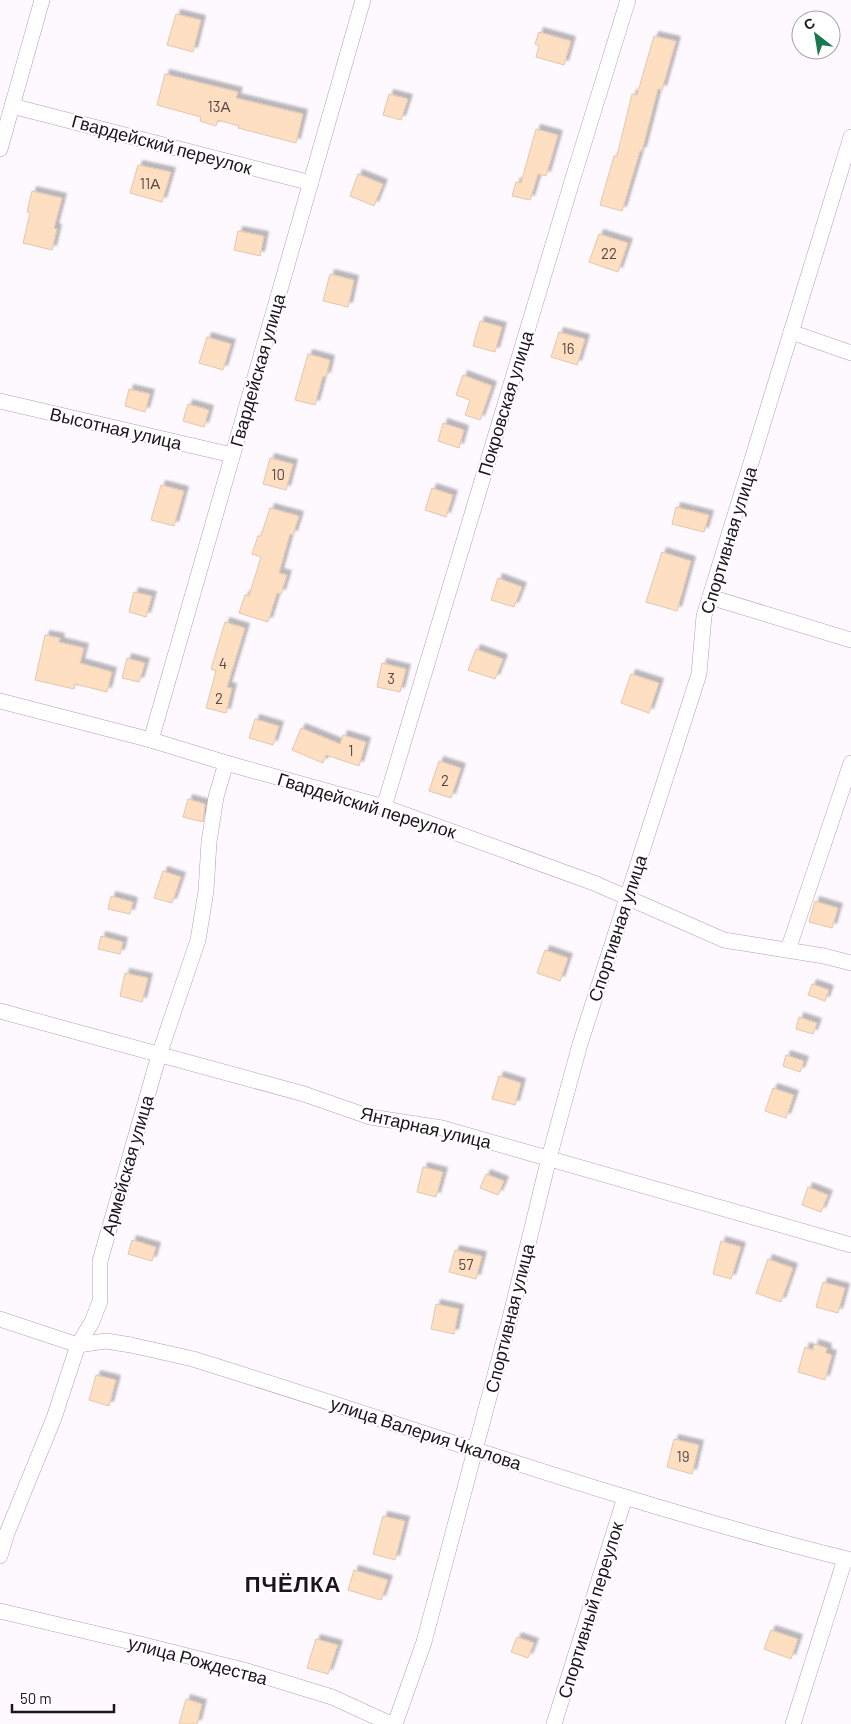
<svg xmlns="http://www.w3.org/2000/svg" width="851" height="1724" viewBox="0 0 851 1724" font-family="Barlow,sans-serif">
<defs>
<filter id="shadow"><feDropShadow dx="4.5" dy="-4.5" stdDeviation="1" flood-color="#0004"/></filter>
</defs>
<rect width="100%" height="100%" fill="#fef9ff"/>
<g fill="#ffdfc1" stroke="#e2c6ad" filter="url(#shadow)">
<path d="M 176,14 L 201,20 L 193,52 L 167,45 Z"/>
<path d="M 539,32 L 571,41 L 564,65 L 536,57 L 539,46 L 535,44 Z"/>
<path d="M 654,36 L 676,41 L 662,90 L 658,89 L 642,151 L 640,151 L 622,211 L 600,205 L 614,156 L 617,156 L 632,94 L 637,95 Z"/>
<path d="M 165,74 L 238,92 L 236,98 L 303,114 L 296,143 L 238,128 L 239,126 L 218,120 L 216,126 L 200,121 L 201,117 L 157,105 Z"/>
<path d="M 389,94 L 408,99 L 401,120 L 383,115 Z"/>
<path d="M 536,129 L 558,135 L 546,176 L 538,174 L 530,200 L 512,196 L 516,182 L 521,183 Z"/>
<path d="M 138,165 L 171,172 L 162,202 L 130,193 Z"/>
<path d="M 358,174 L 383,184 L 374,206 L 350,196 Z"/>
<path d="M 32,191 L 62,198 L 54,228 L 57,229 L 52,250 L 23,243 L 30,213 L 27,212 Z"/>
<path d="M 238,231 L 264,236 L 260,256 L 234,250 Z"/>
<path d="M 599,234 L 628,243 L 618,272 L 589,262 Z"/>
<path d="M 330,274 L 354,280 L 348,307 L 323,301 Z"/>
<path d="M 480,321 L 502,327 L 495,352 L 473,346 Z"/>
<path d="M 559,332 L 585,339 L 577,365 L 551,357 Z"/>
<path d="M 207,337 L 231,344 L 223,370 L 199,363 Z"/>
<path d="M 308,354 L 330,360 L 326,377 L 323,376 L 315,405 L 295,400 Z"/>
<path d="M 463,375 L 492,386 L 480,420 L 465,415 L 470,400 L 456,395 Z"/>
<path d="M 129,389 L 150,394 L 145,412 L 125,406 Z"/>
<path d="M 188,404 L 209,410 L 204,427 L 183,421 Z"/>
<path d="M 443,423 L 464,430 L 459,448 L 438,441 Z"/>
<path d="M 270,458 L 293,464 L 286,490 L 263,484 Z"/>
<path d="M 161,485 L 184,491 L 174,526 L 151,520 Z"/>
<path d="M 432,488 L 453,495 L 446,517 L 425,510 Z"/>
<path d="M 676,507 L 709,515 L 704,532 L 672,524 Z"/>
<path d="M 270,508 L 299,516 L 293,535 L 290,534 L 279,573 L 287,575 L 281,594 L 277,593 L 268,622 L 239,613 L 245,595 L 249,596 L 261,557 L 252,554 L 258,536 L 261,536 Z"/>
<path d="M 662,552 L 691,561 L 677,611 L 646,602 Z"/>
<path d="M 498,578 L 522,587 L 514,607 L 491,600 Z"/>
<path d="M 134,592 L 152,596 L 146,617 L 129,612 Z"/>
<path d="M 225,622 L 245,628 L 227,687 L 232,688 L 226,713 L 206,708 L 216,671 L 211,669 Z"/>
<path d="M 45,635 L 60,638 L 59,642 L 84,648 L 80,663 L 112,672 L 107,692 L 75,684 L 74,689 L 35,680 Z"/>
<path d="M 476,649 L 503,659 L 495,679 L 468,670 Z"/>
<path d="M 127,658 L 145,663 L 139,682 L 122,678 Z"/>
<path d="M 382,663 L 406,669 L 400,692 L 377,687 Z"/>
<path d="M 631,674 L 659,683 L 649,713 L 621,703 Z"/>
<path d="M 255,719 L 279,726 L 273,745 L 249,738 Z"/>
<path d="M 301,728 L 340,744 L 343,735 L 366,742 L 359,766 L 326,755 L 323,763 L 292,750 Z"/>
<path d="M 439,761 L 461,768 L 451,798 L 429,791 Z"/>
<path d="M 188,799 L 205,804 L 203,822 L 183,817 Z"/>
<path d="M 163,871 L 181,877 L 172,903 L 154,898 Z"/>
<path d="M 111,896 L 133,902 L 130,914 L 108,909 Z"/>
<path d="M 815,901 L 838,908 L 832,928 L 809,922 Z"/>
<path d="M 101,936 L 123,942 L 120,954 L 98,949 Z"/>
<path d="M 545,950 L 568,958 L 560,981 L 537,973 Z"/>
<path d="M 125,973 L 148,978 L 142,1002 L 120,996 Z"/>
<path d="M 812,984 L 829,990 L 825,1001 L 808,995 Z"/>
<path d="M 799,1017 L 817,1023 L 813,1034 L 796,1029 Z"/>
<path d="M 786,1055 L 804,1061 L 800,1072 L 783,1066 Z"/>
<path d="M 499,1076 L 521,1083 L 515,1105 L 492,1099 Z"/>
<path d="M 773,1088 L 794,1095 L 786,1118 L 765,1111 Z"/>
<path d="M 423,1167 L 443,1172 L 436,1197 L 417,1192 Z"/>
<path d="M 486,1174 L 504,1181 L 498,1195 L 480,1188 Z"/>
<path d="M 808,1187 L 828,1195 L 821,1212 L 802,1205 Z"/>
<path d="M 132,1240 L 156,1247 L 152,1261 L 128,1254 Z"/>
<path d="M 721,1241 L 741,1247 L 731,1279 L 713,1274 Z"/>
<path d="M 455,1250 L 482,1256 L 476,1279 L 449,1272 Z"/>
<path d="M 768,1259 L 793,1268 L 781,1302 L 756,1293 Z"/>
<path d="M 823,1282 L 845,1288 L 838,1313 L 816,1307 Z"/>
<path d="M 436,1304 L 459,1309 L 454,1334 L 431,1329 Z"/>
<path d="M 814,1344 L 827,1348 L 826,1353 L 832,1355 L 825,1380 L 798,1372 L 805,1347 L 813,1350 Z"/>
<path d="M 96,1375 L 116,1380 L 109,1406 L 89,1400 Z"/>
<path d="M 674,1439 L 699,1445 L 692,1474 L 667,1467 Z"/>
<path d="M 383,1516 L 405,1521 L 395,1560 L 373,1554 Z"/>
<path d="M 354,1570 L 388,1580 L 381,1600 L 348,1590 Z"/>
<path d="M 771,1630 L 798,1639 L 791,1659 L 764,1649 Z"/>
<path d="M 517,1637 L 534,1643 L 528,1658 L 511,1652 Z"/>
<path d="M 316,1639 L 338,1645 L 328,1674 L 307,1668 Z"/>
<path d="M 186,1699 L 202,1704 L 197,1724 L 179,1724 Z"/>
</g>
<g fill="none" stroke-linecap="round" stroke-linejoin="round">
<defs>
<g id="street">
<path d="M 12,106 L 311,183"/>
<path d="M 0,149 L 42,0"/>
<path d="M 791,332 L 851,353"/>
<path d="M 0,401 L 232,455"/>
<path d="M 710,597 L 851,640"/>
<path d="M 0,701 L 151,740 L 226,763 L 384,807 L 594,883 L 724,940 L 824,956 L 851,963"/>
<path d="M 151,740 L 363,0"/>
<path d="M 384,807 L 573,178 L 628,0"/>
<path d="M 788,950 L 851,763"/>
<path d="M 0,1011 L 304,1094 L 370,1117 L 442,1128 L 851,1245"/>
<path d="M 0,1319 L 78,1345 L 106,1341 L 131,1345 L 193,1359 C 412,1427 628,1505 851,1560"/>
<path d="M 0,1556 L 7,1533 L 54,1418 L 78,1345 L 92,1322 L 100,1301 L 100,1261 L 159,1055 L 198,940 L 206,891 L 209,842 L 216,797 L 226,763"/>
<path d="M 0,1611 L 140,1644 L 247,1671 L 332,1697 L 391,1724"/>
<path d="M 395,1724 L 424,1642 L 509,1322 L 549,1158 L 580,1044 L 699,674 L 704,616 L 851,137"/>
<path d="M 554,1724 L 625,1497"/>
<path d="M 793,1724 L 845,1559"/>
</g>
</defs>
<use href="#street" stroke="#b59db8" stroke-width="16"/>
<use href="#street" stroke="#fff" stroke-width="15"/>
</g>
<g text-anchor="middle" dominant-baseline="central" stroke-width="4" stroke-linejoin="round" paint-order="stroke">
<g font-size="15" fill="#564747">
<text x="219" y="106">13А</text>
<text x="150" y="183">11А</text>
<text x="609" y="253">22</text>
<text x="568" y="348">16</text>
<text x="278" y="474">10</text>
<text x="223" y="663">4</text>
<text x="391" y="678">3</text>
<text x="219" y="698">2</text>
<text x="351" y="750">1</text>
<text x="445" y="780">2</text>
<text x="466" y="1264">57</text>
<text x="683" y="1456">19</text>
</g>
<g font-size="18" fill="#1d141e" stroke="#fff">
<text transform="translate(162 144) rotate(15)">Гвардейский переулок</text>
<text transform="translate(257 370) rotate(-74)">Гвардейская улица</text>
<text transform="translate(505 403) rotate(-73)">Покровская улица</text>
<text transform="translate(116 428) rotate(13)">Высотная улица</text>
<text transform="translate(728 540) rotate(-73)">Спортивная улица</text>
<text transform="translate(367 805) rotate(17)">Гвардейский переулок</text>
<text transform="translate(617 928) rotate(-72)">Спортивная улица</text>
<text transform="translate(426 1127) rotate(13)">Янтарная улица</text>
<text transform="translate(127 1165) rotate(-74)">Армейская улица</text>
<text transform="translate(509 1318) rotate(-76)">Спортивная улица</text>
<text transform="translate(426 1433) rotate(18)">улица Валерия Чкалова</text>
<text transform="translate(590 1610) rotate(-73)">Спортивный переулок</text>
<text transform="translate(198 1660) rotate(15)">улица Рождества</text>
</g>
<g font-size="22" font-weight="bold" letter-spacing="1" fill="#1d141e" stroke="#fff">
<text x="293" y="1583">ПЧЁЛКА</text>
</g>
</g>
<g transform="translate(816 35) rotate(329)"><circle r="24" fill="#ffffff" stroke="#a5a1a5"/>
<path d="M0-4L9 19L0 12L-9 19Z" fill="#187950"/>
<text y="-8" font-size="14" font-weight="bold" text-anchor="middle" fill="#1d141e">С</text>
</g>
<path d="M12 1704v8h102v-8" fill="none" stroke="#1d141e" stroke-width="2.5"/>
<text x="20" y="1704" font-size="15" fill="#1d141e" stroke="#ffffff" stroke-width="4" paint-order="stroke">50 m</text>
</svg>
